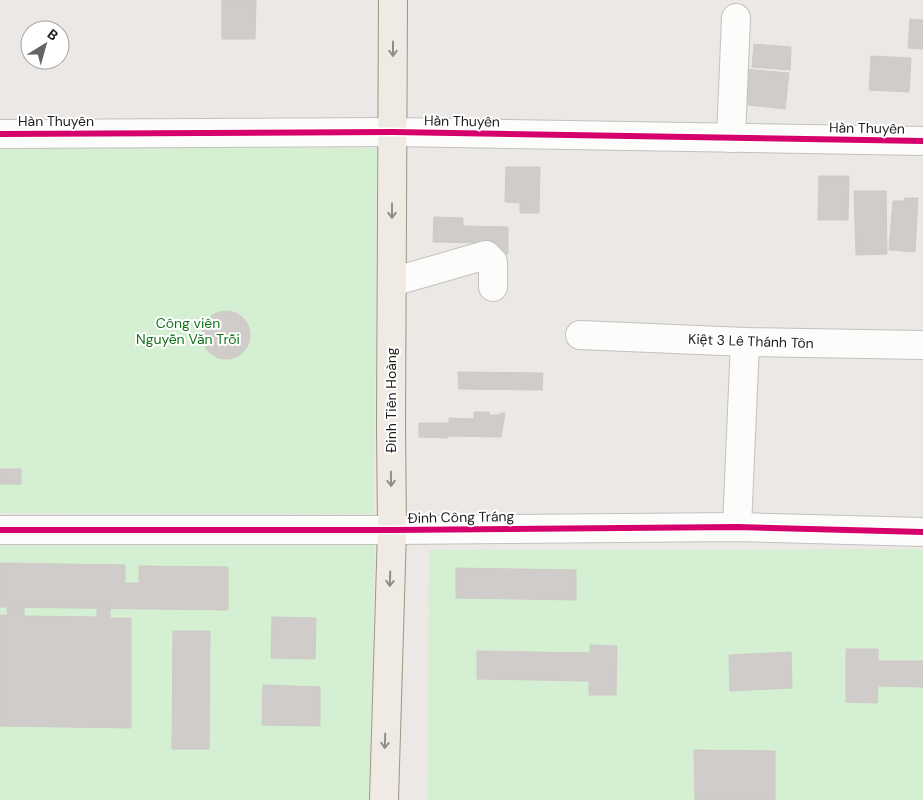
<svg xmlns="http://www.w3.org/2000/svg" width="923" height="800" viewBox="0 0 923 800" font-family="'DM Sans',sans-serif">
<rect width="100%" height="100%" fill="#ebe8e5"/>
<g fill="#d5efd3">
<path d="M 0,148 L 377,148 L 374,514 L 0,513 Z"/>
<path d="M 0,543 L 375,545 L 369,800 L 0,800 Z"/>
<path d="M 923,549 L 923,800 L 428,800 L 429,550 Z"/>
</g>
<g fill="#d0ccca" stroke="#cecac7">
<path d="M 222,0 L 256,0 L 255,39 L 222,39 Z"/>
<path d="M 910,19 L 923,20 L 923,49 L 908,48 Z"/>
<path d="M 754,44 L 791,47 L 790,70 L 752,67 Z"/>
<path d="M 871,56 L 911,58 L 909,92 L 869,90 Z"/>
<path d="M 743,69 L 789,73 L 785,109 L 740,104 Z"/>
<path d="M 506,167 L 540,167 L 539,213 L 520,213 L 520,203 L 505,202 Z"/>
<path d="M 819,176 L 849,176 L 848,220 L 818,220 Z"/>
<path d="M 854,191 L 886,191 L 887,254 L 856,255 Z"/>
<path d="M 905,198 L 918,198 L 915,252 L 889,250 L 893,201 L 904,201 Z"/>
<path d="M 434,217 L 463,218 L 463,226 L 508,227 L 508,254 L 496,254 L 496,243 L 433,242 Z"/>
<circle cx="226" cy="335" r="24"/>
<path d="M 458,372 L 543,373 L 542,390 L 459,389 Z"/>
<path d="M 474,412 L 489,412 L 489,415 L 500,415 L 500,413 L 505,413 L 501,437 L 448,436 L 448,438 L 419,437 L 419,423 L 449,423 L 449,418 L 474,419 Z"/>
<rect x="0" y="469" width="21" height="15"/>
<path d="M 0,563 L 125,565 L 125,583 L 139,583 L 139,566 L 228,567 L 228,610 L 0,607 Z"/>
<path d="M 456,568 L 576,570 L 576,600 L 456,598 Z"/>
<path d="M 7,607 L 24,607 L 24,616 L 97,617 L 97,608 L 110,609 L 110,618 L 131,618 L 131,728 L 0,726 L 0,615 L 8,615 Z"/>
<path d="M 272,617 L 316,618 L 315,659 L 271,658 Z"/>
<path d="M 173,631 L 210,631 L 209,749 L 172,749 Z"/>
<path d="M 590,645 L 617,646 L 616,695 L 589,695 L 589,681 L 477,679 L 477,651 L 590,653 Z"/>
<path d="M 846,649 L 878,649 L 878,661 L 923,661 L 923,687 L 878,686 L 877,703 L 846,702 Z"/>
<path d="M 791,652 L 792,688 L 730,691 L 729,655 Z"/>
<path d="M 263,685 L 320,687 L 320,726 L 262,725 Z"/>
<path d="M 694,750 L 775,751 L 775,800 L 695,800 Z"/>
</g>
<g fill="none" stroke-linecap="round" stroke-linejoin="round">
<defs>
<g id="minor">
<path d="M 0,134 L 393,132 L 923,141"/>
<path d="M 731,138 L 736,18"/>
<path d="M 392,282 L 486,255 L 493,262 L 493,287"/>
<path d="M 580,335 L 745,342 L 923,345"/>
<path d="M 737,527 L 745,342"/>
<path d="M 0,530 L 392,530 L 737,527 L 923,532"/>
</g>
<path id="major" d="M 384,800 L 392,530 L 391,426 L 393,0"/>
</defs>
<use href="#minor" stroke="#c2c1c0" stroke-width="30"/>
<use href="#major" stroke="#9f9584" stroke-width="30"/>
<use href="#minor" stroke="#fcfcfb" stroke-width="28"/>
<use href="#major" stroke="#efeae4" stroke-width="28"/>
<defs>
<g id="cycleway">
<path d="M 0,134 L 393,132 L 923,141"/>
<path d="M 0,530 L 392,530 L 737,527 L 923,532"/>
</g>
</defs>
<use href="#cycleway" stroke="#fff" stroke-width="9"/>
<use href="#cycleway" stroke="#d6006c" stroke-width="6"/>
</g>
<defs><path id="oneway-shaft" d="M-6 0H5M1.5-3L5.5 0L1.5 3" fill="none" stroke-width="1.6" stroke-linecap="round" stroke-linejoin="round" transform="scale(1.25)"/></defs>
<g stroke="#908e8a">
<use href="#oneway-shaft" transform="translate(393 49) rotate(90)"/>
<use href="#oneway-shaft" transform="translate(392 211) rotate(90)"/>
<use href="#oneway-shaft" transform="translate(391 479) rotate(89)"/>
<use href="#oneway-shaft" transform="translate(390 579) rotate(92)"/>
<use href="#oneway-shaft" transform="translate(385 741) rotate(92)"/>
</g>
<g text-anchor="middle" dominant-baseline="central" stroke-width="4" stroke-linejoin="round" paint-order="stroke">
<g font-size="14" fill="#1d1d1d" stroke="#fff">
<text x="56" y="121">Hàn Thuyên</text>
<text transform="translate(462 121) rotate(1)">Hàn Thuyên</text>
<text transform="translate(867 128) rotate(1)">Hàn Thuyên</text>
<text transform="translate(751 341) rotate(2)">Kiệt 3 Lê Thánh Tôn</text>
<text transform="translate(391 400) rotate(-90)">Đinh Tiên Hoàng</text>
<text transform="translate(461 517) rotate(-1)">Đinh Công Tráng</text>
</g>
<g font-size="14" fill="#147118" stroke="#fff">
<text x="188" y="323">Công viên<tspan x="188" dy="16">Nguyễn Văn Trỗi</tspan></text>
</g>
</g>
<g transform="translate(45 45) rotate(37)"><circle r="24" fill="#ffffff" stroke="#a5a5a5"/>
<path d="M0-4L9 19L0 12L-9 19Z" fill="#656463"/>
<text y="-8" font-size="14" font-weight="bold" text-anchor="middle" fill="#1d1d1d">B</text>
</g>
</svg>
